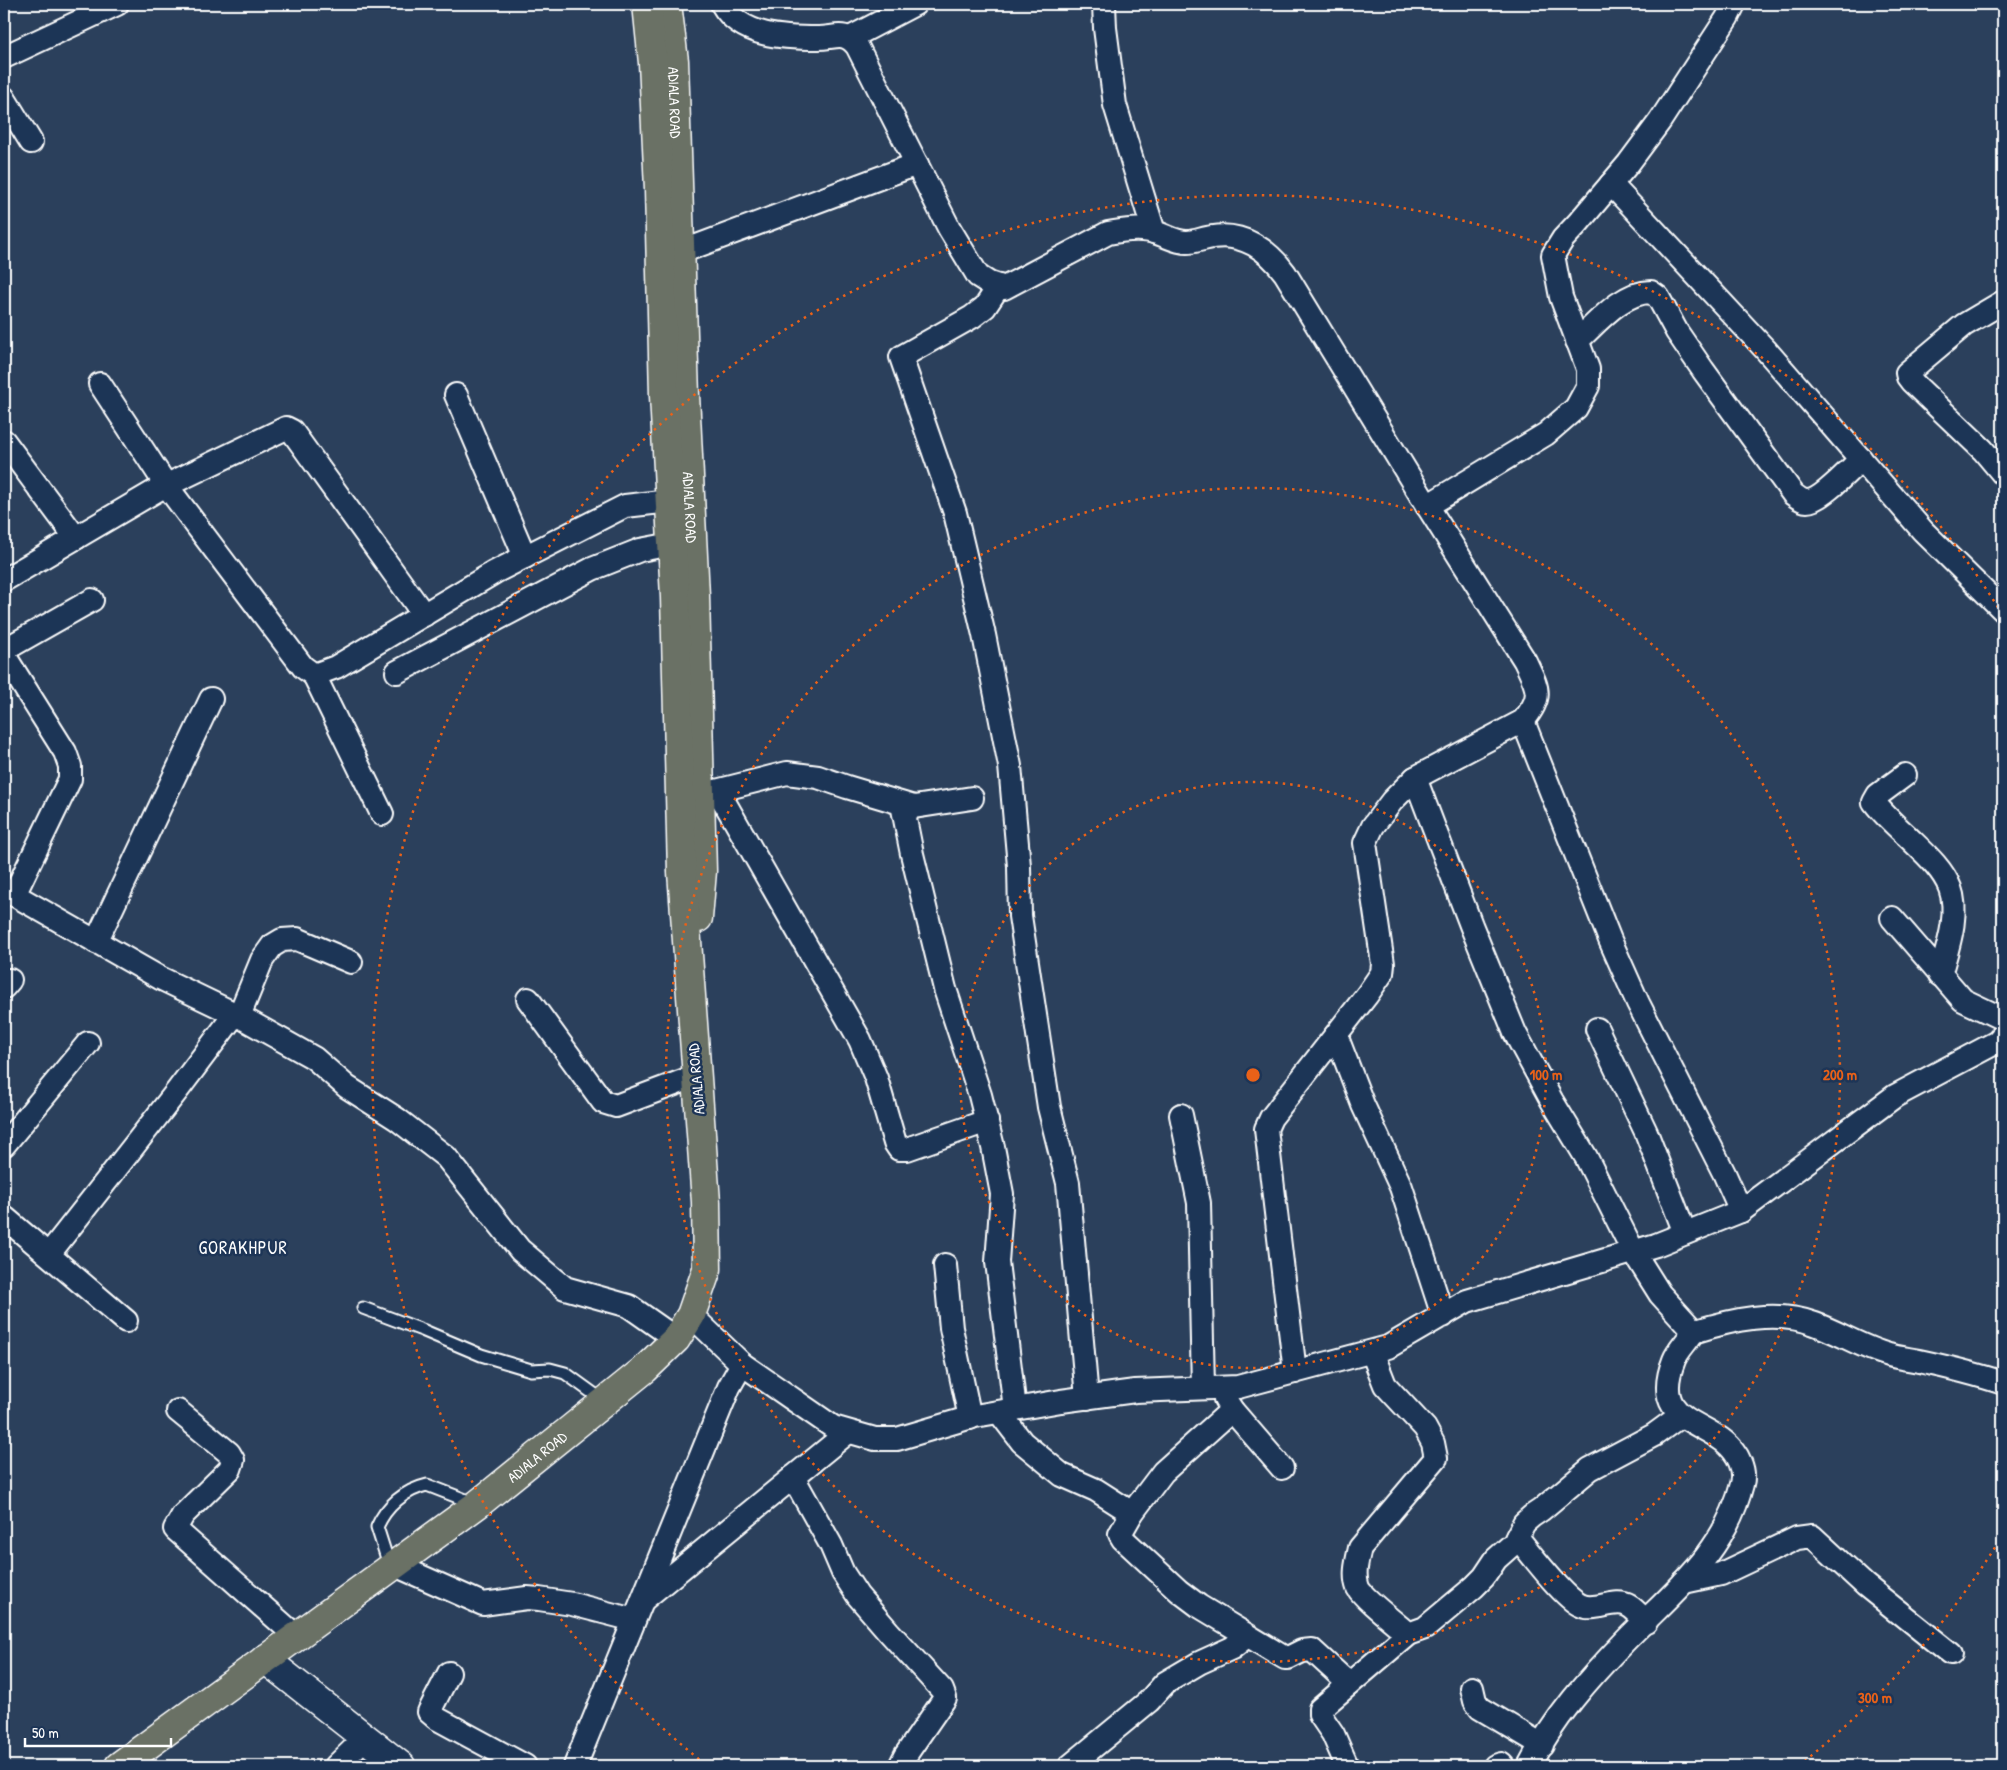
<svg xmlns="http://www.w3.org/2000/svg" width="2007" height="1770" viewBox="0 0 2007 1770" font-family="'Patrick Hand',sans-serif">
<rect width="100%" height="100%" fill="#2b405c"/>
<filter id="ink" filterUnits="userSpaceOnUse"><feTurbulence type="fractalNoise" baseFrequency=".02" numOctaves="2"/><feDisplacementMap in="SourceGraphic" scale="10" xChannelSelector="R" yChannelSelector="G"/><feConvolveMatrix kernelMatrix="1 2 1 2 8 2 1 2 1" color-interpolation-filters="sRGB"/></filter>
<g filter="url(#ink)">
<g fill="none" stroke-linecap="round" stroke-linejoin="round">
<defs>
<g id="service">
<path d="M 363,1308 L 422,1330 L 481,1355 L 531,1370 L 550,1369 L 565,1373 L 605,1402"/>
<path d="M 390,1568 L 377,1527 C 386,1506 405,1490 427,1485 L 476,1504"/>
</g>
<g id="minor">
<path d="M 722,4 C 741,37 784,38 818,38 C 836,38 844,30 857,46 L 949,228 L 978,276 L 989,283 L 1004,288 L 1108,233 C 1123,230 1142,227 1157,233 C 1167,236 1176,242 1187,242 C 1195,242 1204,238 1213,237 C 1243,232 1268,250 1285,273 L 1423,499 L 1525,661 C 1538,689 1544,696 1523,721 L 1415,778 L 1392,801 L 1373,826 L 1365,843 L 1383,964 L 1382,973 L 1367,995 L 1271,1118 L 1266,1129 L 1295,1372"/>
<path d="M 1104,4 L 1105,28 L 1115,105 L 1154,232"/>
<path d="M 850,38 L 915,4"/>
<path d="M 4,57 L 117,4"/>
<path d="M 4,98 L 31,142"/>
<path d="M 1611,184 L 1765,349 L 1923,531 L 2003,610"/>
<path d="M 681,252 L 917,164"/>
<path d="M 999,286 L 985,307 L 972,317 L 901,357 L 955,513 L 984,635 L 1010,766 L 1019,866 L 1020,916 L 1049,1107 L 1068,1183 L 1087,1398"/>
<path d="M 2003,302 L 1964,325 L 1907,373 L 1908,377 L 1911,381 L 1983,450 L 2003,474"/>
<path d="M 1577,341 C 1598,322 1622,292 1651,292 L 1658,297 L 1677,332 L 1703,370 L 1793,494 C 1797,497 1802,501 1807,501 C 1821,501 1850,469 1861,459"/>
<path d="M 100,384 L 166,485 L 303,667 L 314,675 L 336,667 L 495,572 L 625,506 L 670,501 L 687,501"/>
<path d="M 456,395 L 525,557"/>
<path d="M 4,441 L 76,538"/>
<path d="M 1427,506 L 1546,434 L 1576,408 L 1588,386 L 1588,369 L 1561,297 L 1553,255 L 1563,239 L 1578,223 L 1628,164 L 1660,121 L 1727,18 L 1734,4"/>
<path d="M 4,580 L 159,489 L 286,428 L 292,431 L 424,615"/>
<path d="M 4,650 L 92,600"/>
<path d="M 4,655 L 65,752 L 70,766 L 70,779 L 14,895"/>
<path d="M 397,672 L 592,569 L 640,550 L 672,544"/>
<path d="M 314,675 L 382,814"/>
<path d="M 1523,721 L 1610,940 L 1638,1003 L 1724,1173 L 1741,1211"/>
<path d="M 1905,775 L 1878,795 L 1874,802 C 1883,814 1895,825 1906,835 C 1921,850 1942,867 1950,888 C 1960,915 1947,949 1940,975"/>
<path d="M 1415,778 L 1471,925 L 1515,1033 L 1552,1101 L 1586,1157 L 1633,1251 L 1660,1294 L 1690,1327 L 1693,1332 C 1687,1342 1678,1350 1674,1360 C 1646,1431 1722,1417 1740,1462 C 1743,1469 1744,1477 1742,1484 C 1725,1553 1673,1592 1626,1640 C 1589,1678 1553,1719 1529,1766"/>
<path d="M 718,791 L 860,1040 L 876,1078 L 895,1143 L 899,1149 L 907,1149 L 987,1121"/>
<path d="M 704,794 L 787,773 L 818,777 L 847,787 L 914,807 L 972,798"/>
<path d="M 902,804 L 912,854 L 945,989 L 980,1095 L 993,1147 L 1002,1194 L 997,1262 L 1015,1409"/>
<path d="M 4,889 L 160,978 L 239,1016 L 314,1058 L 347,1087 L 397,1119 L 446,1157 L 520,1250 L 565,1288 L 629,1306 L 676,1339"/>
<path d="M 1892,918 L 1963,1000 L 2003,1019"/>
<path d="M 96,942 L 211,699"/>
<path d="M 4,987 L 10,980"/>
<path d="M 528,999 L 603,1102 L 616,1106 L 696,1076"/>
<path d="M 239,1016 L 262,960 L 272,946 L 282,940 L 297,939 L 351,962"/>
<path d="M 1597,1029 L 1646,1132 L 1685,1233"/>
<path d="M 1336,1035 L 1363,1105 L 1401,1187 L 1443,1316"/>
<path d="M 1181,1115 L 1199,1203 L 1203,1388"/>
<path d="M 4,1145 L 88,1043"/>
<path d="M 4,1217 L 126,1321"/>
<path d="M 49,1254 L 177,1091 L 235,1014"/>
<path d="M 945,1265 L 951,1328 L 970,1418"/>
<path d="M 691,1315 L 742,1364 L 833,1427 L 875,1439 L 897,1439 L 975,1416 L 1061,1401 L 1135,1391 L 1238,1387 L 1388,1347 L 1467,1301 L 1656,1245 L 1741,1211 L 1895,1096 L 1997,1042 L 2003,1035"/>
<path d="M 1693,1332 C 1731,1320 1776,1309 1815,1324 C 1840,1333 1863,1348 1889,1355 C 1899,1358 1909,1359 1919,1361 C 1947,1367 1976,1374 2003,1383"/>
<path d="M 1372,1352 L 1385,1385 L 1425,1428 L 1433,1443 L 1436,1458 L 1360,1548 C 1357,1561 1353,1575 1358,1588 C 1363,1598 1398,1625 1408,1634"/>
<path d="M 1225,1399 L 1232,1410 L 1282,1468"/>
<path d="M 1232,1410 L 1163,1472 L 1132,1513 L 1120,1534 L 1123,1539 L 1179,1591 L 1199,1606 L 1285,1658 L 1288,1658 L 1302,1651 L 1312,1650 L 1349,1684"/>
<path d="M 178,1411 L 229,1453 L 233,1460 L 230,1469 L 183,1515 L 175,1529 L 297,1637"/>
<path d="M 999,1412 L 1022,1442 L 1062,1475 L 1096,1490 L 1132,1513"/>
<path d="M 793,1477 L 831,1545 L 843,1573 L 858,1596 L 889,1632 L 942,1690 L 945,1698 L 905,1756 L 900,1766"/>
<path d="M 1517,1537 C 1530,1553 1564,1598 1580,1605 C 1595,1613 1615,1597 1629,1606 C 1636,1610 1641,1617 1646,1622"/>
<path d="M 395,1565 L 483,1604 L 527,1598 L 539,1599 L 572,1604 L 634,1620"/>
<path d="M 1684,1582 L 1721,1574 L 1797,1538 L 1812,1536 L 1865,1585 L 1951,1654"/>
<path d="M 643,1600 L 847,1433"/>
<path d="M 449,1673 L 429,1712 L 436,1718 L 525,1766"/>
<path d="M 1472,1688 L 1475,1701 L 1480,1708 L 1542,1745"/>
<path d="M 336,1766 L 365,1738"/>
<path d="M 575,1766 L 729,1387 L 742,1364"/>
<path d="M 1070,1766 L 1149,1701 L 1165,1683 L 1199,1663 L 1232,1648 L 1247,1636"/>
<path d="M 1347,1766 L 1333,1734 L 1320,1715 L 1320,1709 L 1408,1634 L 1425,1628 L 1474,1587 L 1484,1577 L 1496,1559 L 1514,1543 L 1524,1523 L 1532,1516 L 1541,1510 L 1590,1469 L 1654,1435 L 1680,1416"/>
<path d="M 1495,1766 L 1501,1764 L 1503,1766"/>
</g>
<path id="secondary" d="M 265,1659 L 401,1766"/>
<g id="primary">
<path id="s1" d="M 667,4 L 674,61 L 685,395 L 695,596 L 702,871 L 698,918"/>
<path id="s2" d="M 119,1766 L 478,1504 L 645,1369 L 676,1339 L 691,1315 L 707,1269 L 706,1202 L 682,872 L 675,597 L 664,396 L 659,189 L 653,63 L 647,4"/>
</g>
</defs>
<use href="#service" stroke="#fff" stroke-width="15"/>
<use href="#minor" stroke="#fff" stroke-width="26"/>
<use href="#secondary" stroke="#fff" stroke-width="31"/>
<use href="#primary" stroke="#fff" stroke-width="31"/>
<use href="#service" stroke="#1d3557" stroke-width="11"/>
<use href="#minor" stroke="#1d3557" stroke-width="22"/>
<use href="#secondary" stroke="#1d3557" stroke-width="28"/>
<use href="#primary" stroke="#6a7165" stroke-width="28"/>
</g>
</g>
<g fill="none" stroke="#e96118" stroke-width="2.5" stroke-dasharray="2.5 5">
<circle cx="1253" cy="1075" r="293"/>
<circle cx="1253" cy="1075" r="587"/>
<path d="M1999 1541A880 880 0 0 1 1801 1764M705 1764A880 880 0 1 1 1999 609"/>
</g>
<g text-anchor="middle" dominant-baseline="central" stroke-width="5" stroke-linejoin="round" paint-order="stroke">
<g font-size="15" fill="#fff" stroke="#1d3557">
<text stroke="none"><textPath href="#s1" startOffset="99">ADIALA ROAD</textPath></text>
<text stroke="none"><textPath href="#s1" startOffset="504">ADIALA ROAD</textPath></text>
<text transform="translate(696 1079) rotate(-95)">ADIALA ROAD</text>
<text stroke="none"><textPath href="#s2" startOffset="520">ADIALA ROAD</textPath></text>
</g>
<g font-size="18" letter-spacing="1" fill="#fff" stroke="#1d3557">
<text x="243" y="1247">GORAKHPUR</text>
</g>
</g>
<circle cx="1253" cy="1075" r="8" fill="#e96118" stroke="#1d3557" stroke-width="2.5"/>
<g font-size="15" text-anchor="middle" font-weight="bold" fill="#e96118" stroke="#1d3557" stroke-width="5" stroke-linejoin="round" paint-order="stroke">
<text x="1546" y="1080">100 m</text>
<text x="1840" y="1080">200 m</text>
<text x="1875" y="1703">300 m</text>
</g>
<rect width="2007" height="1770" fill="none" stroke="#1d3557" stroke-width="20"/>
<rect x="10" y="10" width="1987" height="1750" fill="none" stroke="#fff" stroke-width="2" filter="url(#ink)"/>
<path d="M25 1738v8h146v-8" fill="none" stroke="#ffffff" stroke-width="2.5"/>
<text x="32" y="1738" font-size="15" fill="#ffffff" stroke="#1d3557" stroke-width="4" paint-order="stroke">50 m</text>
</svg>
